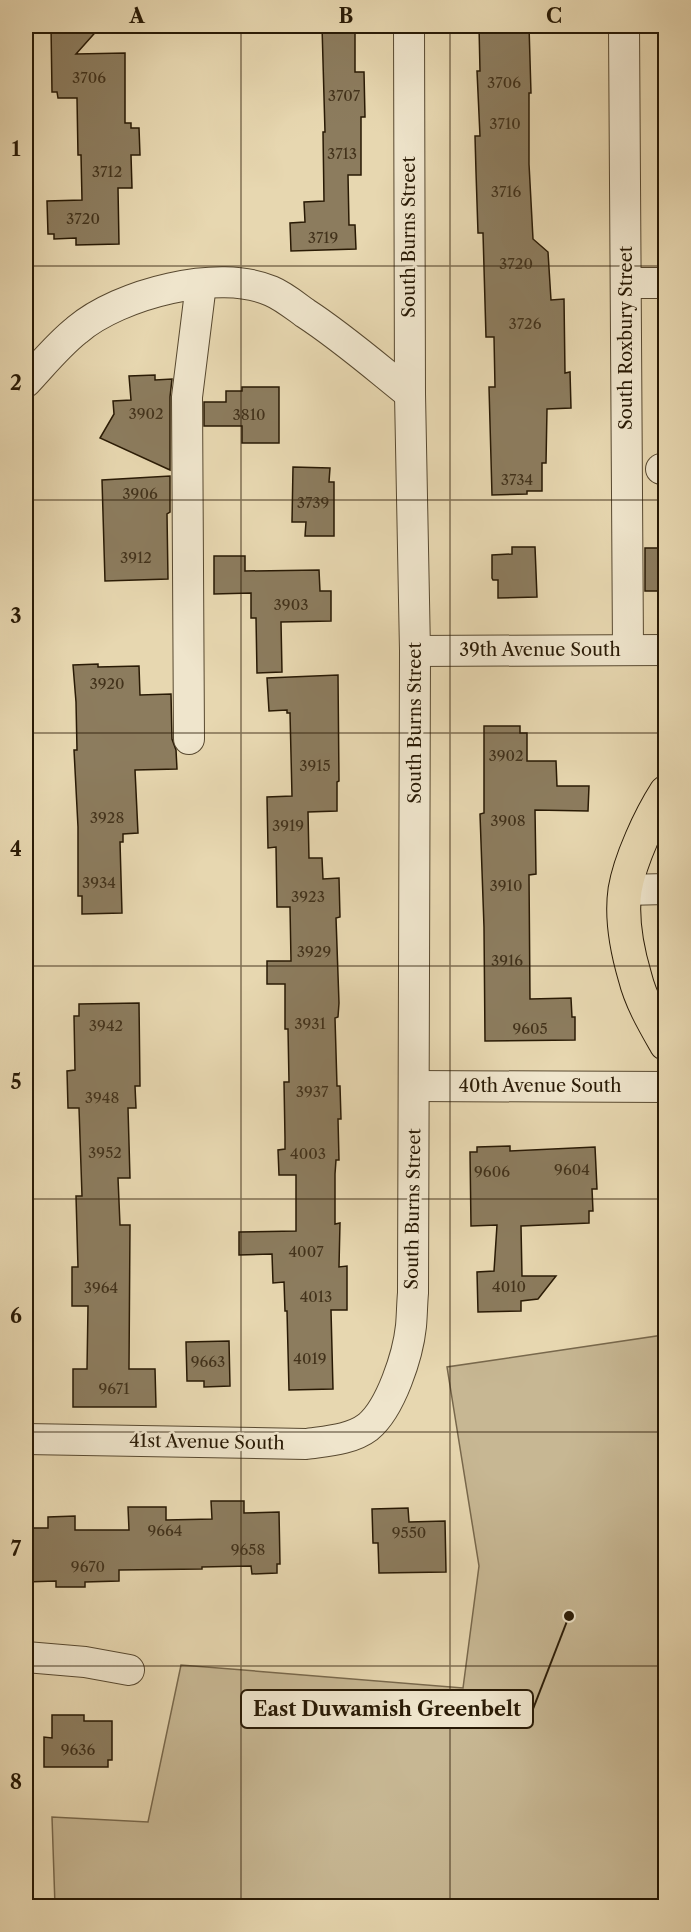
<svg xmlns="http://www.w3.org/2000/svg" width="691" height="1932" viewBox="0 0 691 1932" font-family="'Libre Caslon Text',serif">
<rect width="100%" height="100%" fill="#e7d7b0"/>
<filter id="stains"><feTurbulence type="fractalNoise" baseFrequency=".00333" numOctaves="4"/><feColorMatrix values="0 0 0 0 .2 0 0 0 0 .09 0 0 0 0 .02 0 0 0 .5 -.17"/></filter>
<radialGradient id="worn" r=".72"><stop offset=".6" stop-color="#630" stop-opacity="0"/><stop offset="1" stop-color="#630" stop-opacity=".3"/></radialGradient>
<path fill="#c7b793" stroke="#78684c" stroke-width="1.5" d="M 665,1330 L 665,1906 L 55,1906 L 52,1817 L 148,1822 L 181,1665 L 463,1688 L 479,1566 L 447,1367 L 663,1335 Z"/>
<g fill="#8c7c5e" stroke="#291a05" stroke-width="1.5">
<path d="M 51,26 L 101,26 L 76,54 L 125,53 L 125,123 L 131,123 L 131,128 L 139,128 L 140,155 L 131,155 L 132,188 L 118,188 L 119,244 L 76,245 L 76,238 L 54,239 L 54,234 L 48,234 L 47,201 L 82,200 L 81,155 L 78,155 L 77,98 L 58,98 L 57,92 L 52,92 Z"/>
<path d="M 322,26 L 355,26 L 355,72 L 364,72 L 365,117 L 361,117 L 361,175 L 348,175 L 349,225 L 355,225 L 356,249 L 291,251 L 290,223 L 305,222 L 304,202 L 324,201 L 323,132 L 325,132 Z"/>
<path d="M 479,26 L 529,26 L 531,93 L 529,93 L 529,164 L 533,239 L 548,252 L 551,300 L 564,299 L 565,373 L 570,372 L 571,408 L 547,409 L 546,463 L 542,463 L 542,491 L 527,491 L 527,494 L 492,495 L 489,387 L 495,387 L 494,337 L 486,337 L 483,233 L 478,233 L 476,172 L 475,136 L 480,136 L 477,71 L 480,71 Z"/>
<path d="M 155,375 L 155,380 L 172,379 L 170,397 L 170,470 L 100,438 L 114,414 L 113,401 L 131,400 L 129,376 Z"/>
<path d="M 242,387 L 279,387 L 279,443 L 242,443 L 242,426 L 204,426 L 204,402 L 226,402 L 226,391 L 242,391 Z"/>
<path d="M 293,467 L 330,468 L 329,482 L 334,482 L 334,536 L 305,536 L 306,522 L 292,522 Z"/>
<path d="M 170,476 L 170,512 L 167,514 L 168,579 L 105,581 L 102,480 Z"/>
<path d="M 512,547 L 535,547 L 537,597 L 498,598 L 498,580 L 493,580 L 492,578 L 492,555 L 512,554 Z"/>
<rect x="645" y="548" width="21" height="43"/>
<path d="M 214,556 L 245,556 L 245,571 L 319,570 L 320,591 L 331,591 L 331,621 L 281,622 L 282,672 L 257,673 L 256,618 L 251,618 L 251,593 L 214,594 Z"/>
<path d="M 98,664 L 98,667 L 139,666 L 140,695 L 171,694 L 172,739 L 176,750 L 177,769 L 135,770 L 138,833 L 123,834 L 123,842 L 120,842 L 122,913 L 82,914 L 82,896 L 78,896 L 78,827 L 74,750 L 77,750 L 76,702 L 73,665 Z"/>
<path d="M 338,675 L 339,781 L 337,782 L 337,811 L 308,812 L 309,858 L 322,858 L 323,879 L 339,878 L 340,917 L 336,918 L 339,1003 L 338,1017 L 335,1018 L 337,1086 L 340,1086 L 341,1119 L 338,1119 L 339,1160 L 336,1160 L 335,1174 L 335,1224 L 340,1223 L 339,1267 L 347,1266 L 347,1310 L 331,1310 L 333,1389 L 289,1390 L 287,1311 L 285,1311 L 284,1282 L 273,1283 L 272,1254 L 239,1255 L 239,1232 L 296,1231 L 296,1175 L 279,1175 L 278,1150 L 285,1149 L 285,1138 L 284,1082 L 289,1082 L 288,1029 L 285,1029 L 285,984 L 267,984 L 267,961 L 291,961 L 290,907 L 277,907 L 276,847 L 268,848 L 267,797 L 292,796 L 290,713 L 287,713 L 287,710 L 269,711 L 267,678 Z"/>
<path d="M 484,726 L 520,726 L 520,733 L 527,733 L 527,761 L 556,761 L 557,786 L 589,786 L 588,811 L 535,810 L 536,874 L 529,875 L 530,999 L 571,998 L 572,1017 L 575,1017 L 575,1040 L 485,1041 L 484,927 L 480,814 L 484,813 Z"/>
<path d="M 139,1003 L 140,1086 L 135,1086 L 136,1108 L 128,1108 L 130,1178 L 118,1178 L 120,1225 L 130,1225 L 129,1369 L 155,1369 L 156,1407 L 73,1407 L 73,1369 L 87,1369 L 88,1306 L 72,1306 L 72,1267 L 78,1267 L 76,1196 L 82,1196 L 79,1108 L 68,1108 L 67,1071 L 75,1070 L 74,1016 L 79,1016 L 79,1004 Z"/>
<path d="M 510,1146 L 510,1151 L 595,1147 L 597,1189 L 592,1189 L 593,1211 L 589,1211 L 589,1223 L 521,1226 L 522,1276 L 556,1276 L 538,1299 L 521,1301 L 521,1311 L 478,1312 L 477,1272 L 494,1271 L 497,1225 L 471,1226 L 470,1152 L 477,1152 L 477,1147 Z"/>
<path d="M 229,1341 L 230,1386 L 204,1387 L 204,1381 L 187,1381 L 186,1342 Z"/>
<path d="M 211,1501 L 244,1501 L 244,1513 L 279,1512 L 280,1564 L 277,1564 L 277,1573 L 252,1574 L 251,1566 L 202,1567 L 202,1569 L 119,1570 L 119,1581 L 85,1582 L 85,1587 L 56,1587 L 56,1581 L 26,1582 L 26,1528 L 48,1528 L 48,1517 L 75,1516 L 75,1530 L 129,1530 L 128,1507 L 166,1507 L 166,1520 L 212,1519 Z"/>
<path d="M 408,1508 L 409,1522 L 445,1521 L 446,1572 L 379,1573 L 378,1543 L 373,1543 L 372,1509 Z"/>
<path d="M 52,1715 L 84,1715 L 84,1721 L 112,1721 L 112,1760 L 108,1760 L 108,1767 L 44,1767 L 44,1737 L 52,1738 Z"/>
</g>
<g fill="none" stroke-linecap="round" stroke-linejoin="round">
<defs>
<g id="minor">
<path d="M 624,26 L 628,650"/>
<path d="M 626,283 L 666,283"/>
<path d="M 26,382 C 42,365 58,345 77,330 C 119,294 219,268 271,291 C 283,296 294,305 305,313 C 342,337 375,366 410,394"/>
<path d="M 661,469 L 666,469"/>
<path d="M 415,651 L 666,650"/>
<path d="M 189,739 L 187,397 L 201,284"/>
<path d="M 625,890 L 666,889"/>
<path d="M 414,1086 L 666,1087"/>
<path d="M 26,1439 L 306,1444 C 326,1441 351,1440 368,1427 C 391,1408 408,1355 411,1326 C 412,1315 412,1304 413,1293 L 415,651 L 410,394 L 409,26"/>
<path d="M 26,1657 L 85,1662 L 129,1670"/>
</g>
<path id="major" d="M 666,792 C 650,817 630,860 625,890 C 621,918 627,950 635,977 C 641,1001 654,1023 666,1044"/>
</defs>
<use href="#minor" stroke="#584930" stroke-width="32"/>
<use href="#major" stroke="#291a05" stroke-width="35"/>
<use href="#minor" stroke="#efe5cc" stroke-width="30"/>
<use href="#major" stroke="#e7d7b0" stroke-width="33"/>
</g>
<path fill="none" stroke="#291a05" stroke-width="1.5" stroke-opacity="0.55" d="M 241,26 L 241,1906M 450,26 L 450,1906M 26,266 L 666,266M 26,500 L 666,500M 26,733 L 666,733M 26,966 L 666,966M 26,1199 L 666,1199M 26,1432 L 666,1432M 26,1666 L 666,1666"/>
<g text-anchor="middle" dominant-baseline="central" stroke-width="5" stroke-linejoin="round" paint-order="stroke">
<g font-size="15" fill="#42321b">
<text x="89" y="77">3706</text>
<text x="504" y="82">3706</text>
<text x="344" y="95">3707</text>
<text x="505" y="123">3710</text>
<text x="342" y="153">3713</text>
<text x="107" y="171">3712</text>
<text x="506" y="191">3716</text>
<text x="83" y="218">3720</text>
<text x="323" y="237">3719</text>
<text x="516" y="263">3720</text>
<text x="525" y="323">3726</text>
<text x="146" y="413">3902</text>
<text x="249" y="414">3810</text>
<text x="517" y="479">3734</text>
<text x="140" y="493">3906</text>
<text x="313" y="502">3739</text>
<text x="136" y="557">3912</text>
<text x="291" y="604">3903</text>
<text x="107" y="683">3920</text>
<text x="506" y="755">3902</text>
<text x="315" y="765">3915</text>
<text x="107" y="817">3928</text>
<text x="508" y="820">3908</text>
<text x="288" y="825">3919</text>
<text x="99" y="882">3934</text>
<text x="506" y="885">3910</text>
<text x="308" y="896">3923</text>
<text x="314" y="951">3929</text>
<text x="507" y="960">3916</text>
<text x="310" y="1023">3931</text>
<text x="106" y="1025">3942</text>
<text x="530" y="1028">9605</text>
<text x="312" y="1091">3937</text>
<text x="102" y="1097">3948</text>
<text x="105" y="1152">3952</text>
<text x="308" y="1153">4003</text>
<text x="572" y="1169">9604</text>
<text x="492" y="1171">9606</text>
<text x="306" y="1251">4007</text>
<text x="509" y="1286">4010</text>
<text x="101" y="1287">3964</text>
<text x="316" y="1296">4013</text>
<text x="310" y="1358">4019</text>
<text x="208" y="1361">9663</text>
<text x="114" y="1388">9671</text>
<text x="165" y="1530">9664</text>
<text x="409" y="1532">9550</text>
<text x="248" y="1549">9658</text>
<text x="88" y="1566">9670</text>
<text x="78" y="1749">9636</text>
</g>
<g font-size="18" fill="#291a05" stroke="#efe5cc">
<text transform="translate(409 237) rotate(-90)">South Burns Street</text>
<text transform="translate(626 338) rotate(-90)">South Roxbury Street</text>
<text x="540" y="650">39th Avenue South</text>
<text transform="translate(415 723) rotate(-90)">South Burns Street</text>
<text x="540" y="1086">40th Avenue South</text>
<text transform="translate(413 1209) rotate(-89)">South Burns Street</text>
<text transform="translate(207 1442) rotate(1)">41st Avenue South</text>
</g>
</g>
<path fill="none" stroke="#291a05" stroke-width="2" d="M569 1616L533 1709"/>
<circle fill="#291a05" stroke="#efe5cc" stroke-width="2" cx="569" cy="1616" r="6"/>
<rect fill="#efe5cc" stroke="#291a05" stroke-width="2" x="241" y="1690" width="292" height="38" rx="6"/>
<g font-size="20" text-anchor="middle" font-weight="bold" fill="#291a05">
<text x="387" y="1716">East Duwamish Greenbelt</text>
</g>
<rect width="691" height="1932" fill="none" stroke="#e7d7b0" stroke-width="66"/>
<rect x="33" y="33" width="625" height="1866" fill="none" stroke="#291a05" stroke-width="2"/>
<g font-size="20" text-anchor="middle" font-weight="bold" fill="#291a05">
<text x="137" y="23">A</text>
<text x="346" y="23">B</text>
<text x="554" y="23">C</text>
<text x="16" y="156">1</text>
<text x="16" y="390">2</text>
<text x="16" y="623">3</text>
<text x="16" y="856">4</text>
<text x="16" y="1089">5</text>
<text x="16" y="1323">6</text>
<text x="16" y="1556">7</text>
<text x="16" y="1789">8</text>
</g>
<rect width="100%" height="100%" filter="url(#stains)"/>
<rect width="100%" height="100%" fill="url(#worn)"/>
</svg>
